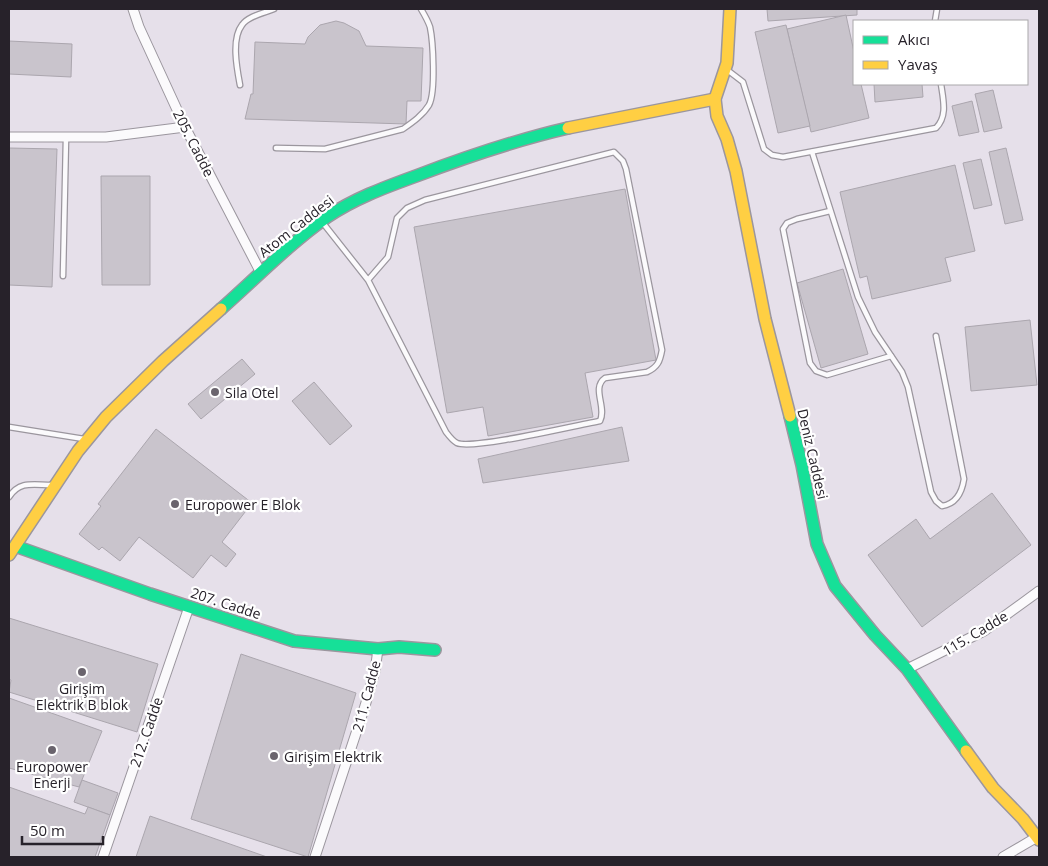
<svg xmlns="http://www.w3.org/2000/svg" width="1048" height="866" viewBox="0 0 1048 866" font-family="'Open Sans',sans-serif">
<rect width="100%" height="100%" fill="#e6e0ea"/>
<g fill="#c9c4cc" stroke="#aba6ae">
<path d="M 767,9 L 857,9 L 857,15 L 768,21 Z"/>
<path d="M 846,15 L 854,52 L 854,84 L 861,84 L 869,118 L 811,132 L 787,29 Z"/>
<path d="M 336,21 L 344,23 L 359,31 L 366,46 L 423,48 L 421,101 L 407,101 L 406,124 L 245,119 L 251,94 L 253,94 L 255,42 L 305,44 L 308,37 L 320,25 Z"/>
<path d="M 786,25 L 810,126 L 778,133 L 755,32 Z"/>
<path d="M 9,41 L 72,44 L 71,77 L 9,74 Z"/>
<path d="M 874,84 L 922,84 L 923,97 L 875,102 Z"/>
<path d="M 993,90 L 1002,128 L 984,132 L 975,94 Z"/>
<path d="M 972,101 L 979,132 L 959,136 L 952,106 Z"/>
<path d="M 9,148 L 57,149 L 52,287 L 9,285 Z"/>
<path d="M 1006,148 L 1023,220 L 1005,224 L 989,152 Z"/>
<path d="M 981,159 L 992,205 L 974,209 L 963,163 Z"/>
<path d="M 955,165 L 975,251 L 945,258 L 951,281 L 872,299 L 867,276 L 860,278 L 840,192 Z"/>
<path d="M 101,176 L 150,176 L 150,285 L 102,285 Z"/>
<path d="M 625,189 L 656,360 L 585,373 L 593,417 L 488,436 L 483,407 L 447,413 L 414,227 Z"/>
<path d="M 843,269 L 868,354 L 821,368 L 797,283 Z"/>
<path d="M 1030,320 L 1037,385 L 971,391 L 965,327 Z"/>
<path d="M 242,359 L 255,374 L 201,419 L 188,404 Z"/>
<path d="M 314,382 L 352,426 L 330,445 L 292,401 Z"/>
<path d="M 622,427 L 629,461 L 483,483 L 478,459 Z"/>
<path d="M 156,429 L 252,503 L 222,542 L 236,554 L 226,567 L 211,555 L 193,578 L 139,537 L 120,561 L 102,547 L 99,550 L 79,534 L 101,506 L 98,504 Z"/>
<path d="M 992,493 L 1031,545 L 922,627 L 868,555 L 916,519 L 930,539 Z"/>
<path d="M 9,618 L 158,664 L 137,732 L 9,692 L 11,680 L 9,679 Z"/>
<path d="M 241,654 L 356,693 L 308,857 L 191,819 Z"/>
<path d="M 9,698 L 102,731 L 79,787 L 9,768 Z"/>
<path d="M 82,780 L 118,793 L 110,815 L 74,802 Z"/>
<path d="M 9,787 L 85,814 L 88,807 L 110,815 L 95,857 L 9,857 Z"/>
<path d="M 150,816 L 267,857 L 136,857 Z"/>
</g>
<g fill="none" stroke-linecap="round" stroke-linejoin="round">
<defs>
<g id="lane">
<path d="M 935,21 L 937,9"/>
<path d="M 726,69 L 743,82 L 764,149 L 772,155 L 783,157 L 936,128 C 948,116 943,99 941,84"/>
<path d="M 240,85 C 237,69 231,39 242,25 C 248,16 264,13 274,9"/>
<path d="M 276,148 L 325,149 L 403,129 C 413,122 423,115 429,105 C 436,92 433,41 430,27 C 428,21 424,14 421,9"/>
<path d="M 812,152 L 858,297 L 875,332 L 902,372 L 908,387 L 931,492 L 936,501 L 942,506 C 956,504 962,492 964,479 L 936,336"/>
<path d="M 830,211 L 797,219 L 787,223 L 783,229 L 810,363 L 816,371 L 827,375 L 891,356"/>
<path d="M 323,223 L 368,280 L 446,432 C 449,436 453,441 457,443 C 473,450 577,425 600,421 C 607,407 591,388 605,378 L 647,372 C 658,367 660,361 662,350 L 626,169 L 623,161 L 614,152 L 425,200 L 407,208 L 397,218 L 388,257 L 368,280"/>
<path d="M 63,276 L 66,138"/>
<path d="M 9,427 L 84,439"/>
<path d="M 9,497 C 20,480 34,485 52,485"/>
</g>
<g id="street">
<path d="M 133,9 L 139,27 L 185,127 L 261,273"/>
<path d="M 9,137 L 106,137 L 185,127"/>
<path d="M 907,669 L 984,631 L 1039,591"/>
<path d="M 103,857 L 189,607"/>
<path d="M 315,857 L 365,706 L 375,671 L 378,649"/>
<path d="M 1003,857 L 1037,837"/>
</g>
<g id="fast">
<path d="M 221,309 C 256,278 289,244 327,217 C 355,198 386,187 416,176 C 466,157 516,140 568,128"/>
<path d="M 790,416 L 802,465 L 817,544 L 835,586 L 875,635 L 907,669 L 966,751"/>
<path d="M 15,546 L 150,594 L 294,641 L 378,649 L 399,647 L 435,650"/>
</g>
<g id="slow">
<path d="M 730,9 L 727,63 L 715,99 L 717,116 L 727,139 L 736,171 L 765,319 L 790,416"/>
<path d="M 568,128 L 715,99"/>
<path d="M 9,555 L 78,451 L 106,417 L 163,361 L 221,309"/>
<path d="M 966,751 L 993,788 L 1023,819 L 1039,840"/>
</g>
</defs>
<use href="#lane" stroke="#9b969e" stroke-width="7"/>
<use href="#street" stroke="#9b969e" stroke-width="11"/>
<use href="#fast" stroke="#9b969e" stroke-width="14"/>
<use href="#slow" stroke="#9b969e" stroke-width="14"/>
<use href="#lane" stroke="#fbfafc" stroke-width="4.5"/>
<use href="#street" stroke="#fbfafc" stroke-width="9"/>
<use href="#fast" stroke="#16e098" stroke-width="11"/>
<use href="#slow" stroke="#ffcf43" stroke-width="11"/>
</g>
<g fill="#6a646d" stroke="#fff" stroke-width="2">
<circle cx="215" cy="392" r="5"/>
<circle cx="175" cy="504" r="5"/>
<circle cx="82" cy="672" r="5"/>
<circle cx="52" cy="750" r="5"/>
<circle cx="274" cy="756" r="5"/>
</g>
<g text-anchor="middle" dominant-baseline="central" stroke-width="4.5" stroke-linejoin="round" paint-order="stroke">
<g font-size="14" fill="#27222a" stroke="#fff">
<text transform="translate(194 143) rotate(63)">205. Cadde</text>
<text transform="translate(296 226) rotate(-38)">Atom Caddesi</text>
<text transform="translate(813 454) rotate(77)">Deniz Caddesi</text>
<text transform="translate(226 603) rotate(18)">207. Cadde</text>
<text transform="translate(975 633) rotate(-31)">115. Cadde</text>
<text transform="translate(366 696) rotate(-75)">211. Cadde</text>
<text transform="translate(146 732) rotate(-71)">212. Cadde</text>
</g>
<g font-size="14" fill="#27222a" stroke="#fff" text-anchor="start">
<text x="225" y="392">Sila Otel</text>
<text x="185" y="504">Europower E Blok</text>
<text x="82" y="688" text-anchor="middle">Girişim<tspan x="82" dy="16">Elektrik B blok</tspan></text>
<text x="284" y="756">Girişim Elektrik</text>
<text x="52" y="766" text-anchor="middle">Europower<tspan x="52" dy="16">Enerji</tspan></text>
</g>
</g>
<rect width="1048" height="866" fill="none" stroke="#27222a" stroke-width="20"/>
<rect x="853" y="20" width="175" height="65" fill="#ffffff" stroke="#a9a7aa"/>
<rect x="863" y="36" width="25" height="8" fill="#16e098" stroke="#a9a7aa"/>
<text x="898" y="45" font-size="15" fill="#27222a">Akıcı</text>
<rect x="863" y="61" width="25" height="8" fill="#ffcf43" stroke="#a9a7aa"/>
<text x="898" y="70" font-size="15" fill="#27222a">Yavaş</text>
<path d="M22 836v8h81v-8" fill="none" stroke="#27222a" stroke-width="2.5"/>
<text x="30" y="836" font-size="15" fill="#27222a" stroke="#ffffff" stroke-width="4" paint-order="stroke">50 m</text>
</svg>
